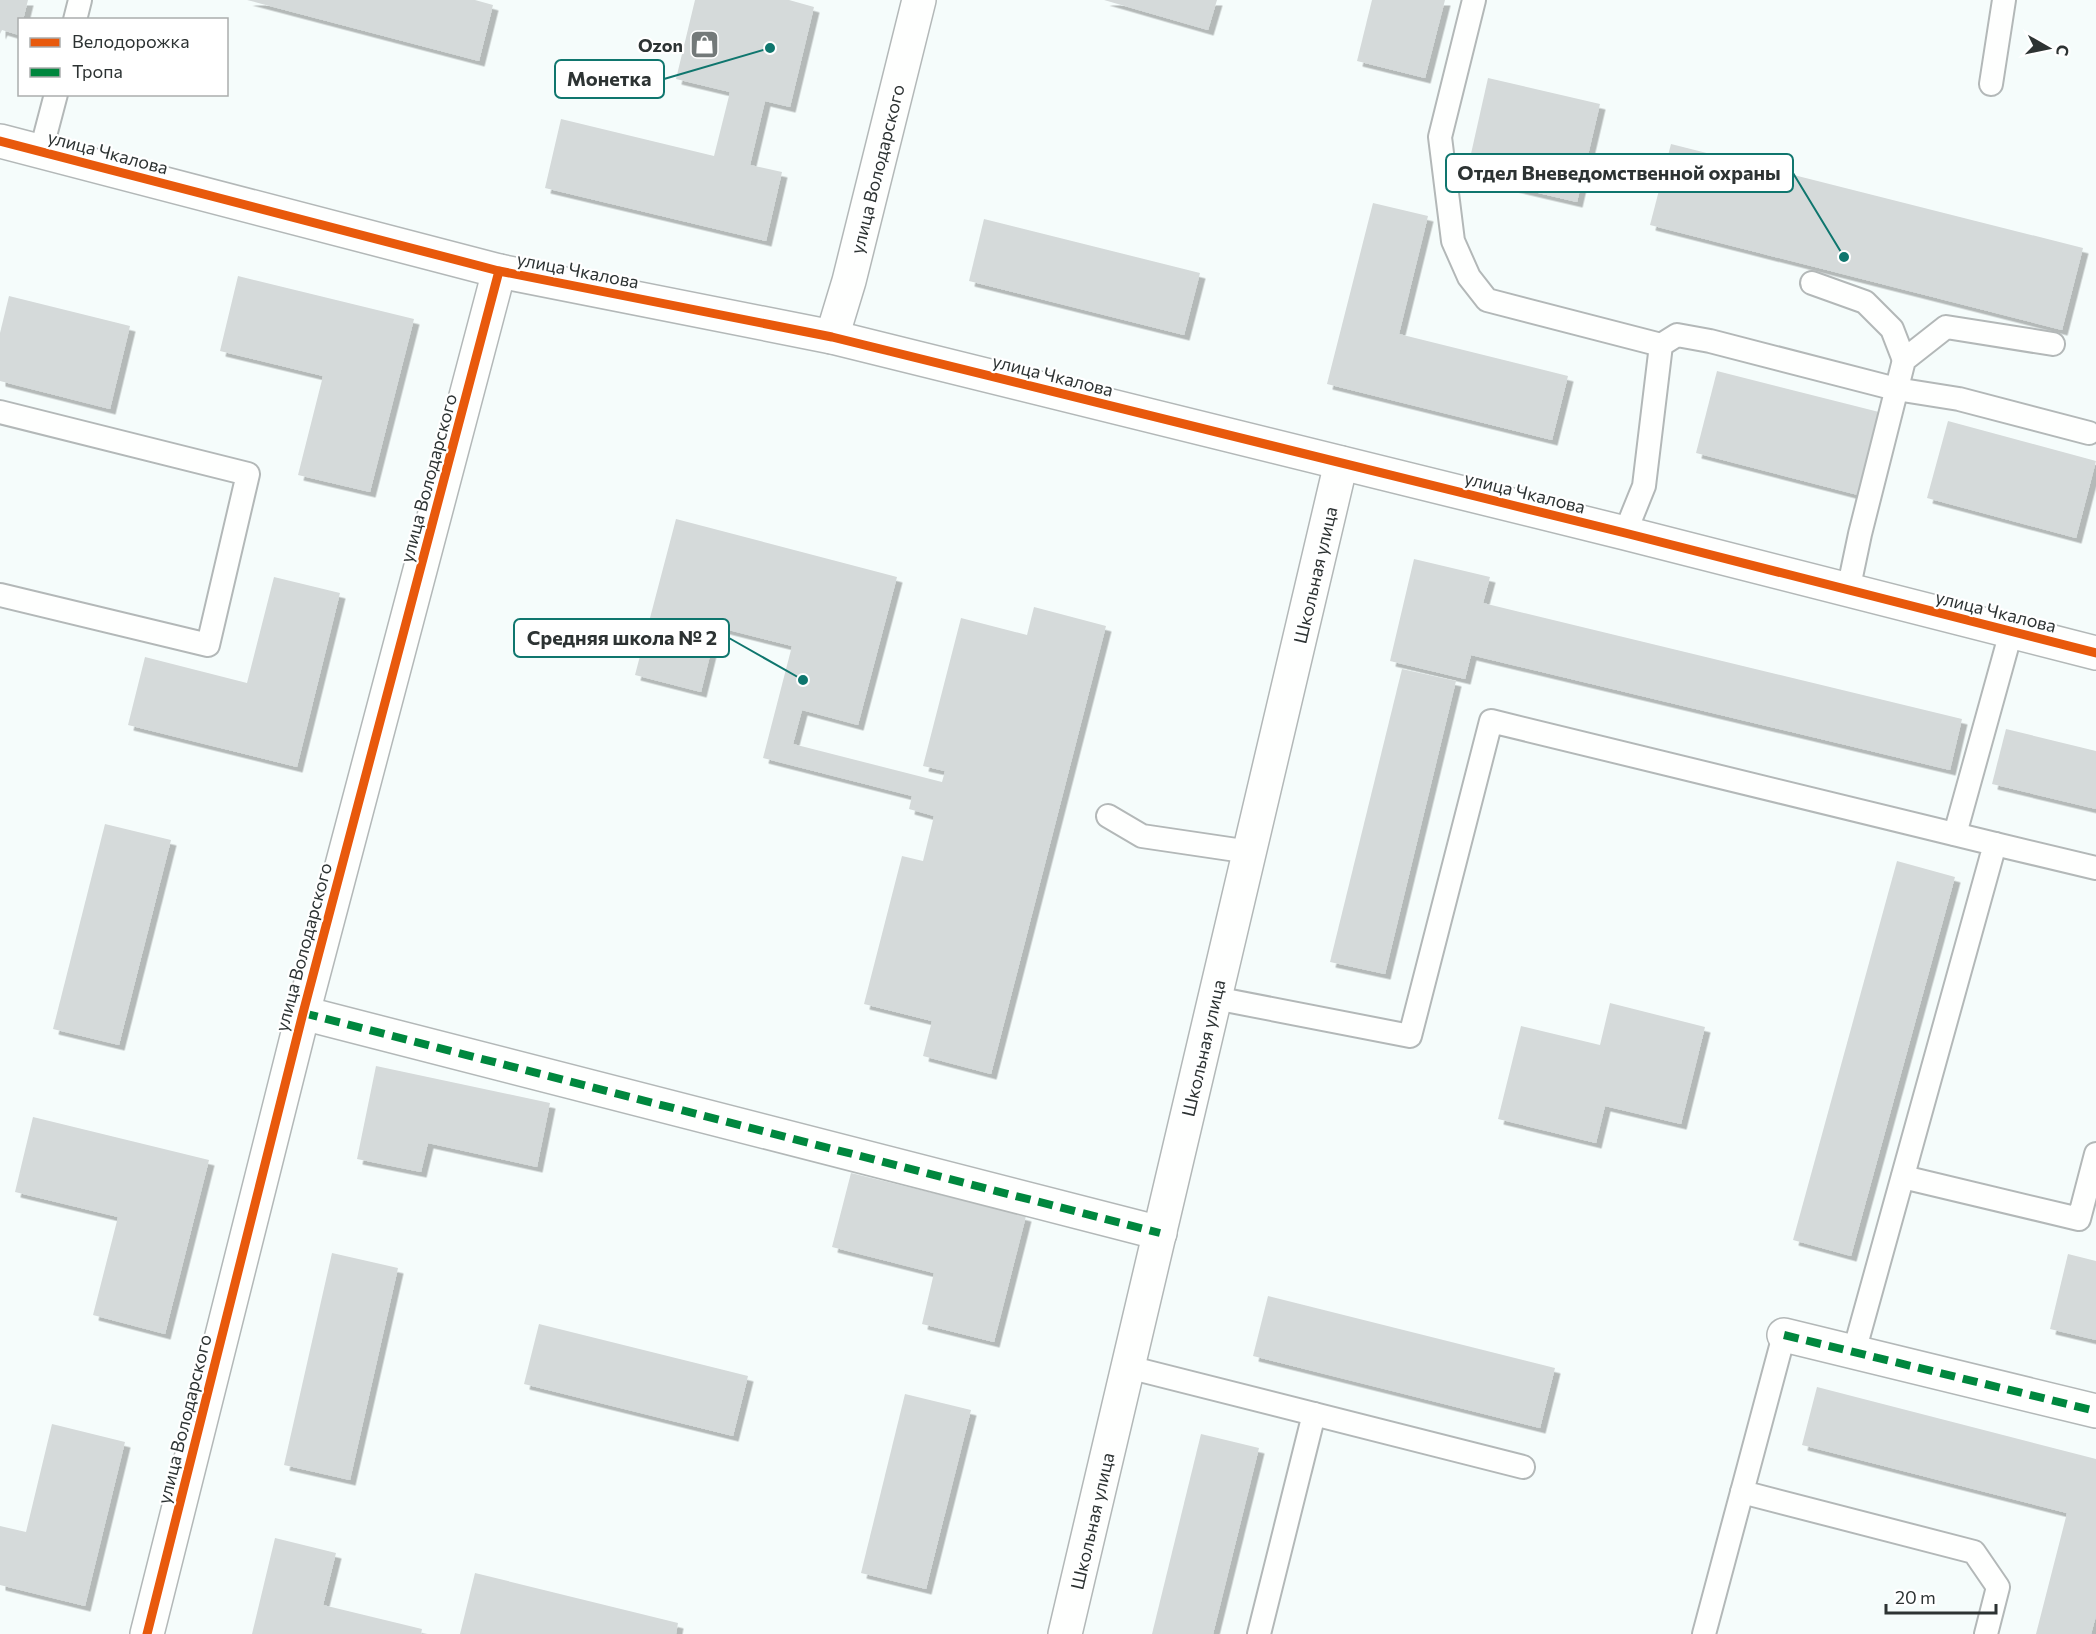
<svg xmlns="http://www.w3.org/2000/svg" width="2096" height="1634" viewBox="0 0 2096 1634" font-family="Commissioner,sans-serif">
<defs>
<filter id="shadow"><feDropShadow dx="5.5" dy="5.5" stdDeviation="0" flood-color="#0004"/></filter>
</defs>
<rect width="100%" height="100%" fill="#f5fcfb"/>
<g fill="#d5dada" filter="url(#shadow)">
<path d="M 0,0 L 28,0 L 23,20 L 20,20 L 19,35 L 2,30 L 0,34 Z"/>
<path d="M 247,0 L 475,0 L 493,5 L 479,61 Z"/>
<path d="M 695,0 L 789,0 L 814,7 L 790,107 L 765,101 L 750,165 L 782,172 L 766,241 L 545,188 L 561,119 L 714,156 L 730,92 L 676,79 Z"/>
<path d="M 1104,0 L 1217,0 L 1208,30 Z"/>
<path d="M 1372,0 L 1445,0 L 1425,78 L 1357,61 Z"/>
<path d="M 1488,78 L 1600,104 L 1577,202 L 1466,176 Z"/>
<path d="M 1671,144 L 2083,248 L 2062,330 L 1650,225 Z"/>
<path d="M 1373,203 L 1428,216 L 1399,334 L 1568,376 L 1552,440 L 1327,384 Z"/>
<path d="M 984,219 L 1200,273 L 1184,335 L 969,281 Z"/>
<path d="M 238,276 L 414,319 L 370,492 L 298,475 L 323,376 L 220,351 Z"/>
<path d="M 9,296 L 130,326 L 110,409 L 0,381 L 0,333 Z"/>
<path d="M 1717,371 L 1879,412 L 1858,495 L 1696,453 Z"/>
<path d="M 1948,421 L 2096,461 L 2076,538 L 1927,498 Z"/>
<path d="M 676,519 L 897,577 L 858,725 L 802,710 L 793,744 L 942,782 L 945,771 L 923,766 L 961,618 L 1027,635 L 1034,607 L 1106,626 L 991,1074 L 923,1056 L 932,1021 L 864,1004 L 902,856 L 923,861 L 934,816 L 909,809 L 912,796 L 763,758 L 792,646 L 717,627 L 701,692 L 635,675 Z"/>
<path d="M 1414,559 L 1490,577 L 1483,603 L 1962,719 L 1950,770 L 1471,655 L 1465,679 L 1390,661 Z"/>
<path d="M 274,577 L 340,593 L 297,767 L 128,725 L 145,657 L 247,683 Z"/>
<path d="M 1402,669 L 1456,681 L 1385,974 L 1330,962 Z"/>
<path d="M 2006,729 L 2096,751 L 2096,809 L 1992,784 Z"/>
<path d="M 105,824 L 171,840 L 119,1045 L 53,1029 Z"/>
<path d="M 1897,861 L 1955,877 L 1851,1256 L 1793,1240 Z"/>
<path d="M 1610,1003 L 1705,1027 L 1681,1124 L 1605,1106 L 1596,1143 L 1498,1119 L 1521,1026 L 1600,1045 Z"/>
<path d="M 376,1066 L 550,1103 L 537,1167 L 428,1143 L 421,1172 L 357,1159 Z"/>
<path d="M 33,1117 L 209,1160 L 165,1334 L 93,1315 L 118,1217 L 15,1192 Z"/>
<path d="M 851,1173 L 1026,1216 L 994,1342 L 922,1324 L 934,1273 L 832,1247 Z"/>
<path d="M 332,1253 L 398,1268 L 350,1480 L 284,1465 Z"/>
<path d="M 2068,1254 L 2096,1261 L 2096,1340 L 2050,1329 Z"/>
<path d="M 1268,1296 L 1555,1368 L 1540,1428 L 1253,1356 Z"/>
<path d="M 539,1324 L 748,1376 L 733,1436 L 524,1384 Z"/>
<path d="M 1817,1387 L 2096,1459 L 2096,1616 L 2091,1634 L 2036,1634 L 2067,1513 L 1802,1445 Z"/>
<path d="M 905,1394 L 971,1410 L 926,1589 L 861,1573 Z"/>
<path d="M 52,1424 L 125,1442 L 85,1606 L 0,1585 L 0,1526 L 26,1532 Z"/>
<path d="M 1201,1434 L 1259,1448 L 1213,1634 L 1152,1634 Z"/>
<path d="M 275,1538 L 336,1553 L 323,1605 L 422,1629 L 421,1634 L 252,1634 Z"/>
<path d="M 475,1573 L 678,1623 L 676,1634 L 460,1634 Z"/>
</g>
<g fill="none" stroke-linecap="round" stroke-linejoin="round">
<defs>
<g id="lane">
<path d="M 1474,0 L 1440,137 L 1453,241 L 1469,277 L 1487,300 L 1661,345"/>
<path d="M 75,20 L 80,0"/>
<path d="M 1991,84 L 2004,0"/>
<path d="M 41,151 L 56,94"/>
<path d="M 1812,283 L 1865,302 L 1892,329 L 1904,360"/>
<path d="M 0,412 L 248,474 L 208,645 L 0,595"/>
<path d="M 1625,533 L 1644,486 L 1661,345 L 1677,335 L 1710,341 L 1896,389 L 1959,399 L 2089,433"/>
<path d="M 1848,591 L 1860,534 L 1904,360 L 1946,327 L 2053,344"/>
<path d="M 1108,816 L 1142,836 L 1250,852"/>
<path d="M 1955,834 L 2011,632"/>
<path d="M 1995,844 L 2096,868"/>
<path d="M 1215,998 L 1410,1036 L 1491,721 L 1995,844 L 1854,1352"/>
<path d="M 1903,1177 L 2079,1219 L 2096,1154"/>
<path d="M 1784,1335 L 1742,1492 L 1974,1552 L 1998,1587 L 1986,1634"/>
<path d="M 1128,1367 L 1523,1467"/>
<path d="M 1259,1634 L 1314,1414"/>
<path d="M 1704,1634 L 1742,1492"/>
</g>
<g id="street">
<path d="M 832,337 L 849,281 L 919,0"/>
<path d="M 303,1013 L 1160,1233"/>
<path d="M 1784,1335 L 2096,1411"/>
<path d="M 147,1634 L 303,1013 L 499,271"/>
<path d="M 1065,1634 L 1341,463"/>
</g>
<path id="secondary" d="M 0,141 L 499,271 L 832,337 L 1625,533 L 2096,653"/>
</defs>
<use href="#lane" stroke="#b3b8b8" stroke-width="26"/>
<use href="#street" stroke="#b3b8b8" stroke-width="36"/>
<use href="#secondary" stroke="#b3b8b8" stroke-width="36"/>
<use href="#lane" stroke="#fefffe" stroke-width="22"/>
<use href="#street" stroke="#fefffe" stroke-width="33"/>
<use href="#secondary" stroke="#fefffe" stroke-width="33"/>
<g stroke="#00873e" stroke-width="8" stroke-dasharray="15 8" stroke-linecap="butt">
<path d="M 303,1013 L 1160,1233"/>
<path d="M 1784,1335 L 2096,1411"/>
</g>
<defs>
<g id="cycleway">
<path d="M 0,141 L 499,271 L 832,337 L 1625,533 L 2096,653"/>
<path d="M 147,1634 L 303,1013 L 499,271"/>
</g>
</defs>
<use href="#cycleway" stroke="#fff" stroke-width="13"/>
<use href="#cycleway" stroke="#e8590c" stroke-width="9"/>
</g>
<defs>
<symbol id="shop-square" viewBox="-11 -11 22 22"><rect x="-9" y="-9" width="18" height="18" rx="4" fill="#737979" stroke="#fff"/><path d="M-5-2.5h2.3a2.7 3.5 0 0 1 5.4 0H5L5.5 6h-11ZM-1.5-2.5h3a1.5 2.3 0 0 0-3 0Z" fill="#fff"/></symbol>
</defs>
<g fill-rule="evenodd">
<use href="#shop-square" x="688" y="28" width="33" height="33"/>
</g>
<g text-anchor="middle" dominant-baseline="central" stroke-width="4.5" stroke-linejoin="round" paint-order="stroke">
<g font-size="18" font-weight="bold" fill="#2d3333" stroke="#fff" text-anchor="end">
<text x="683" y="45">Ozon</text>
</g>
<g font-size="18" fill="#2d3333" stroke="#fff">
<text transform="translate(108 152) rotate(15)">улица Чкалова</text>
<text transform="translate(877 169) rotate(-76)">улица Володарского</text>
<text transform="translate(578 270) rotate(11)">улица Чкалова</text>
<text transform="translate(1053 375) rotate(14)">улица Чкалова</text>
<text transform="translate(428 478) rotate(-75)">улица Володарского</text>
<text transform="translate(1525 492) rotate(14)">улица Чкалова</text>
<text transform="translate(1315 575) rotate(-77)">Школьная улица</text>
<text transform="translate(1996 611) rotate(14)">улица Чкалова</text>
<text transform="translate(303 947) rotate(-75)">улица Володарского</text>
<text transform="translate(1203 1048) rotate(-77)">Школьная улица</text>
<text transform="translate(184 1419) rotate(-76)">улица Володарского</text>
<text transform="translate(1092 1521) rotate(-77)">Школьная улица</text>
</g>
</g>
<path fill="none" stroke="#0f766e" stroke-width="2" d="M770 48L664 79M1844 257L1793 173M803 680L729 638"/>
<g fill="#0f766e" stroke="#fff" stroke-width="2">
<circle cx="770" cy="48" r="6"/>
<circle cx="1844" cy="257" r="6"/>
<circle cx="803" cy="680" r="6"/>
</g>
<g fill="#fff" stroke="#0f766e" stroke-width="2">
<rect x="555" y="60" width="109" height="38" rx="6"/>
<rect x="1446" y="154" width="347" height="38" rx="6"/>
<rect x="514" y="619" width="215" height="38" rx="6"/>
</g>
<g font-size="20" text-anchor="middle" font-weight="bold" fill="#2d3333">
<text x="609" y="86">Монетка</text>
<text x="1619" y="180">Отдел Вневедомственной охраны</text>
<text x="622" y="645">Средняя школа № 2</text>
</g>
<rect x="18" y="18" width="210" height="78" fill="#ffffff" stroke="#abadad" stroke-width="1.5"/>
<rect x="30" y="38" width="30" height="9" fill="#e8590c" stroke="#abadad" stroke-width="1.5"/>
<text x="72" y="48" font-size="18" fill="#2d3333">Велодорожка</text>
<rect x="30" y="68" width="30" height="9" fill="#00873e" stroke="#abadad" stroke-width="1.5"/>
<text x="72" y="78" font-size="18" fill="#2d3333">Тропа</text>
<g transform="translate(2048 48) rotate(99)" stroke="#ffffff" stroke-width="4.5" paint-order="stroke">
<path d="M0-4.5L10 22L0 15L-10 22Z" fill="#2d3333"/>
<text y="-9" font-size="16" font-weight="bold" text-anchor="middle" fill="#2d3333">С</text>
</g>
<path d="M1886 1604v9h110v-9" fill="none" stroke="#2d3333" stroke-width="3"/>
<text x="1895" y="1604" font-size="18" fill="#2d3333" stroke="#ffffff" stroke-width="4.5" paint-order="stroke">20 m</text>
</svg>
